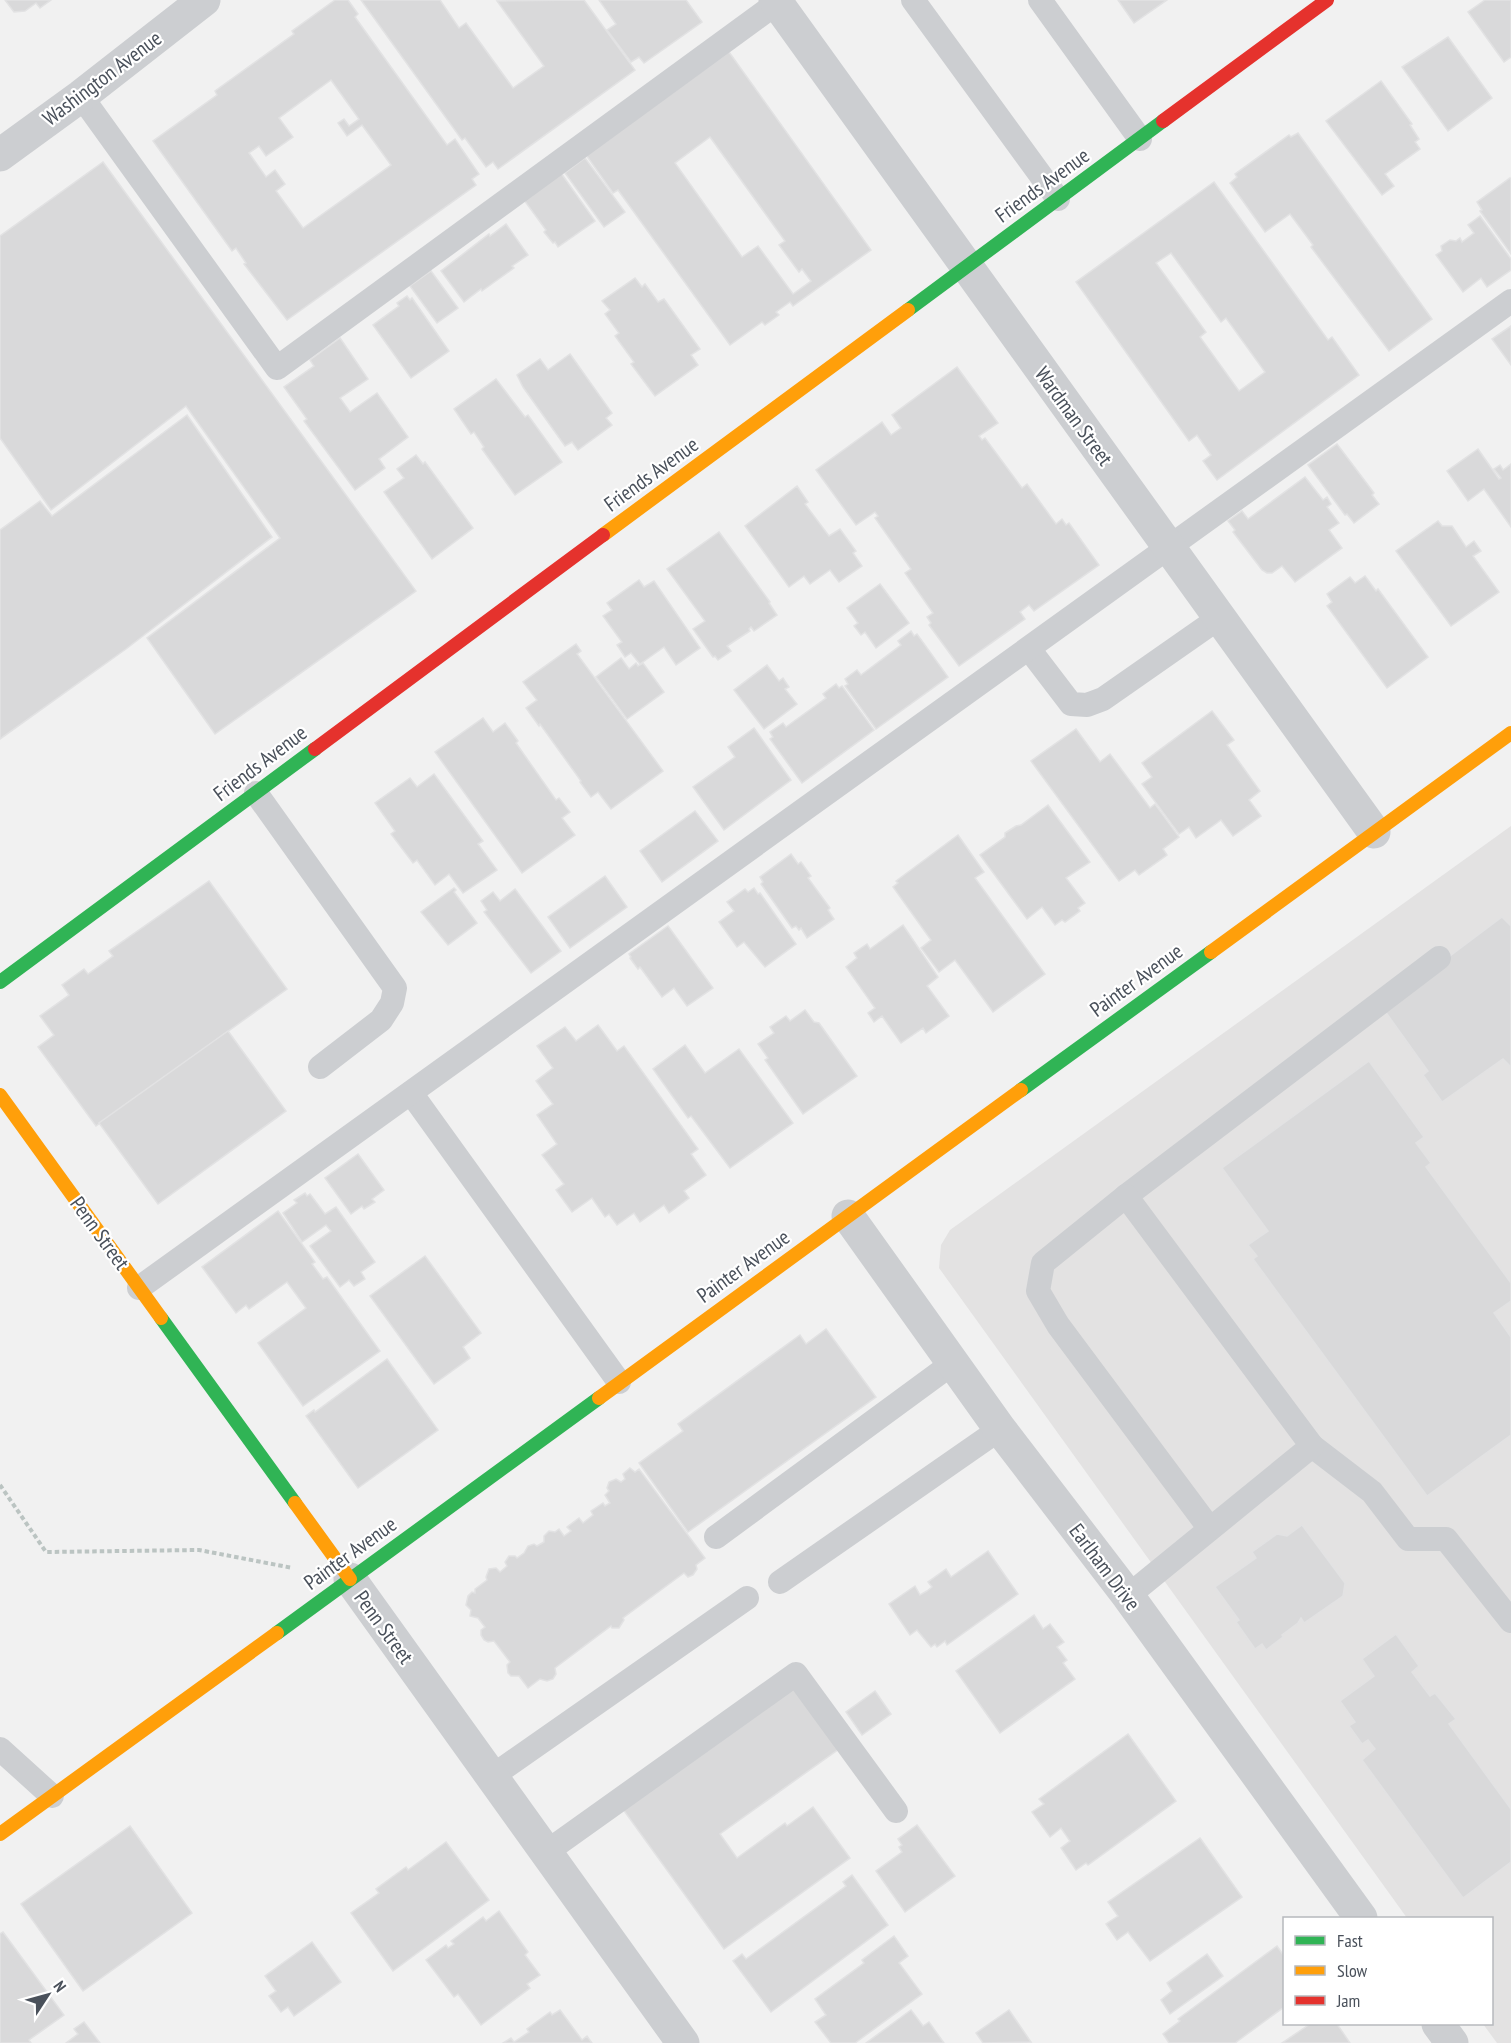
<svg xmlns="http://www.w3.org/2000/svg" width="1511" height="2043" viewBox="0 0 1511 2043" font-family="'PT Sans Narrow',sans-serif">
<rect width="100%" height="100%" fill="#f1f1f1"/>
<path fill="#e3e2e2" d="M 1511,826 L 1511,2043 L 1497,2043 L 1483,2024 L 1492,2024 L 1492,1918 L 1407,1918 L 939,1268 L 941,1245 L 950,1230 Z"/>
<g fill="#d9d9da" stroke="#e2e2e3" stroke-width="1.5" fill-rule="evenodd">
<path d="M 5,0 L 51,0 L 40,8 L 36,3 L 25,11 L 14,12 Z"/>
<path d="M 335,0 L 348,0 L 358,14 L 355,17 L 447,145 L 455,139 L 479,174 L 472,179 L 476,185 L 287,320 L 244,264 L 246,263 L 236,248 L 232,251 L 153,141 L 217,95 L 215,91 L 294,34 L 292,31 ZM 331,80 L 359,119 L 349,126 L 344,119 L 338,123 L 347,136 L 362,125 L 391,165 L 303,228 L 276,191 L 285,184 L 275,170 L 266,177 L 249,153 L 259,146 L 266,156 L 293,137 L 279,118 Z"/>
<path d="M 361,0 L 440,0 L 459,28 L 466,23 L 513,88 L 544,66 L 497,1 L 584,0 L 635,70 L 498,169 L 493,162 L 486,167 L 465,138 L 462,140 Z"/>
<path d="M 599,0 L 686,0 L 702,22 L 644,63 L 639,57 L 631,62 L 607,30 L 616,24 Z"/>
<path d="M 1118,0 L 1167,0 L 1134,23 Z"/>
<path d="M 1485,0 L 1511,0 L 1511,57 L 1504,62 L 1468,12 Z"/>
<path d="M 1448,37 L 1492,98 L 1448,131 L 1402,67 Z"/>
<path d="M 729,52 L 871,250 L 793,306 L 790,302 L 776,312 L 779,315 L 765,325 L 762,322 L 730,345 L 618,190 L 613,193 L 586,155 ZM 710,137 L 785,241 L 779,245 L 799,272 L 802,269 L 811,281 L 793,294 L 758,246 L 742,257 L 675,163 Z"/>
<path d="M 1381,81 L 1412,124 L 1410,125 L 1419,139 L 1415,142 L 1420,149 L 1385,174 L 1394,186 L 1382,195 L 1326,121 Z"/>
<path d="M 1298,133 L 1432,319 L 1389,351 L 1311,247 L 1313,245 L 1290,214 L 1265,232 L 1230,183 L 1237,177 L 1235,174 L 1289,135 L 1291,137 Z"/>
<path d="M 585,158 L 625,212 L 604,227 L 565,173 Z"/>
<path d="M 103,162 L 416,591 L 215,734 L 147,638 L 280,538 L 186,406 L 51,510 L 0,438 L 0,236 Z"/>
<path d="M 561,173 L 595,221 L 558,247 L 555,242 L 553,243 L 544,232 L 546,230 L 524,200 Z"/>
<path d="M 1510,178 L 1511,180 L 1511,254 L 1480,211 L 1482,210 L 1477,202 Z"/>
<path d="M 1214,182 L 1328,340 L 1332,337 L 1359,375 L 1217,480 L 1203,461 L 1211,455 L 1197,435 L 1189,441 L 1076,282 ZM 1171,253 L 1221,322 L 1226,318 L 1265,372 L 1239,391 L 1200,337 L 1206,332 L 1156,263 Z"/>
<path d="M 1480,216 L 1511,259 L 1511,270 L 1487,287 L 1481,278 L 1463,292 L 1436,255 L 1442,251 L 1441,246 L 1450,240 L 1456,241 L 1460,238 L 1462,242 L 1474,233 L 1468,225 Z"/>
<path d="M 506,224 L 528,255 L 512,266 L 514,268 L 482,291 L 481,289 L 464,302 L 441,271 L 489,234 L 490,236 Z"/>
<path d="M 431,271 L 458,308 L 437,323 L 410,286 Z"/>
<path d="M 635,278 L 642,287 L 645,284 L 658,302 L 664,299 L 700,349 L 691,355 L 698,365 L 655,396 L 631,364 L 634,362 L 615,336 L 619,333 L 605,314 L 610,310 L 602,301 Z"/>
<path d="M 407,296 L 410,300 L 412,298 L 449,351 L 411,378 L 373,325 L 399,306 L 397,303 Z"/>
<path d="M 1511,326 L 1511,365 L 1492,339 Z"/>
<path d="M 340,338 L 368,379 L 340,398 L 350,412 L 377,393 L 408,437 L 379,459 L 385,468 L 355,490 L 304,421 L 307,419 L 284,387 L 314,366 L 310,360 Z"/>
<path d="M 570,354 L 612,413 L 606,418 L 612,425 L 578,450 L 572,442 L 565,446 L 523,387 L 517,375 L 540,359 L 548,370 Z"/>
<path d="M 957,367 L 998,423 L 979,436 L 982,440 L 985,438 L 1022,488 L 1027,484 L 1056,524 L 1062,519 L 1066,525 L 1069,523 L 1099,565 L 1034,611 L 1029,605 L 1020,612 L 1025,619 L 959,666 L 929,625 L 931,623 L 927,617 L 933,613 L 905,573 L 911,569 L 875,518 L 878,516 L 875,512 L 856,525 L 816,470 L 882,422 L 891,435 L 901,428 L 892,415 Z"/>
<path d="M 496,379 L 525,417 L 528,415 L 562,462 L 515,495 L 482,449 L 484,447 L 474,432 L 471,434 L 454,409 Z"/>
<path d="M 187,415 L 272,537 L 126,649 L 0,739 L 0,530 L 40,501 L 52,516 Z"/>
<path d="M 1337,444 L 1374,493 L 1372,495 L 1379,504 L 1354,523 L 1347,514 L 1345,515 L 1308,465 Z"/>
<path d="M 1478,449 L 1499,479 L 1501,478 L 1494,469 L 1500,465 L 1503,470 L 1511,464 L 1511,527 L 1484,489 L 1468,501 L 1447,471 Z"/>
<path d="M 416,455 L 423,464 L 425,462 L 473,528 L 432,559 L 384,492 L 404,478 L 397,469 Z"/>
<path d="M 1305,477 L 1323,500 L 1327,497 L 1331,504 L 1327,507 L 1339,523 L 1329,530 L 1342,548 L 1295,582 L 1282,566 L 1272,573 L 1267,573 L 1262,570 L 1233,532 L 1235,530 L 1228,521 L 1242,511 L 1248,519 Z"/>
<path d="M 797,486 L 808,502 L 805,504 L 829,536 L 840,529 L 856,551 L 853,553 L 862,566 L 839,582 L 830,570 L 810,584 L 804,576 L 789,587 L 745,526 Z"/>
<path d="M 1438,521 L 1442,526 L 1452,526 L 1466,547 L 1474,541 L 1481,551 L 1473,556 L 1499,592 L 1451,626 L 1396,551 Z"/>
<path d="M 719,532 L 770,602 L 769,603 L 777,615 L 754,631 L 751,627 L 749,629 L 750,631 L 727,646 L 731,651 L 718,660 L 715,656 L 713,657 L 693,629 L 705,621 L 667,569 Z"/>
<path d="M 1365,576 L 1376,591 L 1378,589 L 1428,657 L 1387,688 L 1327,606 L 1332,602 L 1327,594 L 1350,577 L 1355,583 Z"/>
<path d="M 639,580 L 644,587 L 654,581 L 700,648 L 676,665 L 664,647 L 640,664 L 631,653 L 625,657 L 617,645 L 622,642 L 603,616 L 612,610 L 607,603 Z"/>
<path d="M 880,584 L 909,623 L 876,648 L 865,632 L 861,635 L 854,626 L 858,623 L 847,608 Z"/>
<path d="M 911,631 L 914,636 L 917,634 L 948,677 L 876,729 L 845,686 L 848,684 L 845,679 L 857,670 L 861,675 L 901,645 L 898,641 Z"/>
<path d="M 576,644 L 581,651 L 577,654 L 663,771 L 611,809 L 598,792 L 591,797 L 580,782 L 581,781 L 540,724 L 539,726 L 526,708 L 537,700 L 523,682 Z"/>
<path d="M 621,658 L 629,669 L 636,663 L 638,666 L 643,663 L 664,692 L 627,719 L 596,677 Z"/>
<path d="M 767,665 L 779,681 L 783,678 L 789,687 L 785,689 L 797,704 L 764,729 L 734,690 Z"/>
<path d="M 836,684 L 839,688 L 842,686 L 874,730 L 802,783 L 770,739 L 773,737 L 770,732 L 783,723 L 786,727 L 826,698 L 823,694 Z"/>
<path d="M 1212,711 L 1234,740 L 1227,745 L 1260,791 L 1249,800 L 1261,816 L 1233,836 L 1221,820 L 1196,838 L 1189,827 L 1179,834 L 1142,784 L 1152,777 L 1142,763 Z"/>
<path d="M 483,718 L 493,732 L 505,723 L 518,741 L 516,743 L 556,800 L 559,798 L 570,812 L 562,818 L 575,835 L 522,873 L 435,752 Z"/>
<path d="M 754,728 L 791,780 L 724,830 L 693,787 L 735,757 L 728,747 Z"/>
<path d="M 1076,729 L 1100,762 L 1110,754 L 1150,808 L 1155,804 L 1179,837 L 1163,849 L 1167,855 L 1139,875 L 1135,870 L 1119,881 L 1031,761 Z"/>
<path d="M 434,774 L 483,841 L 478,844 L 497,870 L 463,893 L 449,874 L 435,885 L 417,860 L 413,863 L 391,834 L 395,831 L 375,803 L 410,778 L 417,787 Z"/>
<path d="M 1048,805 L 1090,862 L 1066,878 L 1085,903 L 1078,908 L 1080,911 L 1065,922 L 1062,920 L 1055,925 L 1042,907 L 1027,919 L 980,855 L 1005,837 L 1005,833 L 1016,826 L 1021,825 Z"/>
<path d="M 695,811 L 718,841 L 662,882 L 640,851 Z"/>
<path d="M 958,835 L 984,872 L 975,878 L 1045,974 L 993,1012 L 955,960 L 939,972 L 921,948 L 931,940 L 893,887 L 898,883 L 896,881 Z"/>
<path d="M 791,854 L 798,864 L 801,862 L 811,876 L 808,878 L 830,908 L 828,910 L 834,919 L 807,938 L 801,928 L 799,930 L 796,926 L 792,928 L 761,884 L 763,882 L 760,877 Z"/>
<path d="M 605,876 L 627,907 L 570,948 L 548,917 Z"/>
<path d="M 209,881 L 287,989 L 96,1126 L 38,1047 L 54,1035 L 40,1016 L 69,995 L 62,985 L 84,969 L 88,974 L 113,956 L 109,951 Z"/>
<path d="M 454,888 L 456,890 L 454,892 L 477,923 L 448,945 L 421,912 Z"/>
<path d="M 754,888 L 758,894 L 760,893 L 796,944 L 765,967 L 744,942 L 737,947 L 719,922 L 734,911 L 727,902 L 745,889 L 748,892 Z"/>
<path d="M 515,889 L 561,951 L 531,973 L 484,912 L 487,910 L 481,901 L 493,892 L 500,901 Z"/>
<path d="M 1502,917 L 1511,926 L 1511,1067 L 1503,1059 L 1442,1102 L 1423,1075 L 1428,1071 L 1382,1007 Z"/>
<path d="M 903,925 L 938,977 L 927,986 L 949,1016 L 926,1033 L 923,1028 L 901,1043 L 882,1016 L 874,1022 L 868,1013 L 875,1008 L 846,967 L 857,958 L 854,953 L 867,944 L 870,949 Z"/>
<path d="M 668,926 L 713,988 L 687,1006 L 674,988 L 662,997 L 640,967 L 638,969 L 630,958 L 631,957 L 629,954 Z"/>
<path d="M 805,1010 L 814,1022 L 819,1023 L 857,1076 L 803,1114 L 765,1060 L 768,1058 L 758,1044 L 774,1033 L 770,1027 L 786,1016 L 790,1021 Z"/>
<path d="M 598,1025 L 617,1051 L 624,1046 L 698,1149 L 691,1154 L 706,1175 L 684,1191 L 689,1198 L 669,1213 L 664,1205 L 640,1222 L 634,1213 L 617,1225 L 609,1214 L 605,1217 L 592,1198 L 572,1212 L 556,1190 L 564,1184 L 542,1155 L 557,1144 L 537,1115 L 553,1104 L 536,1081 L 553,1068 L 537,1046 L 565,1027 L 576,1041 Z"/>
<path d="M 228,1031 L 286,1111 L 158,1204 L 99,1123 Z"/>
<path d="M 685,1045 L 705,1073 L 739,1049 L 793,1123 L 730,1168 L 691,1116 L 688,1118 L 653,1069 Z"/>
<path d="M 1369,1061 L 1424,1137 L 1416,1143 L 1431,1163 L 1426,1167 L 1511,1283 L 1511,1301 L 1494,1313 L 1511,1337 L 1511,1435 L 1427,1496 L 1253,1259 L 1257,1256 L 1248,1245 L 1268,1231 L 1222,1168 Z"/>
<path d="M 358,1154 L 384,1190 L 372,1199 L 375,1202 L 364,1209 L 362,1206 L 351,1214 L 325,1178 Z"/>
<path d="M 305,1193 L 307,1196 L 310,1194 L 325,1214 L 336,1207 L 375,1262 L 361,1272 L 365,1279 L 354,1286 L 349,1280 L 340,1287 L 310,1246 L 331,1231 L 326,1225 L 302,1242 L 283,1213 L 297,1203 L 294,1200 Z"/>
<path d="M 278,1211 L 315,1262 L 312,1264 L 323,1279 L 327,1277 L 380,1351 L 303,1406 L 258,1343 L 306,1308 L 287,1282 L 249,1309 L 246,1305 L 236,1313 L 202,1267 Z"/>
<path d="M 425,1256 L 481,1333 L 463,1347 L 470,1358 L 434,1384 L 370,1296 Z"/>
<path d="M 826,1329 L 876,1397 L 688,1532 L 639,1463 L 683,1431 L 678,1424 L 800,1335 L 806,1344 Z"/>
<path d="M 387,1359 L 438,1430 L 358,1488 L 306,1416 L 314,1410 L 315,1412 Z"/>
<path d="M 630,1468 L 635,1472 L 639,1469 L 705,1558 L 696,1565 L 697,1569 L 693,1575 L 688,1577 L 684,1573 L 623,1618 L 624,1620 L 619,1628 L 612,1628 L 611,1626 L 555,1668 L 556,1674 L 553,1679 L 547,1681 L 540,1679 L 528,1688 L 519,1676 L 511,1676 L 508,1673 L 507,1665 L 510,1662 L 494,1641 L 488,1642 L 484,1640 L 481,1635 L 481,1630 L 485,1627 L 478,1618 L 470,1616 L 471,1610 L 466,1605 L 468,1596 L 472,1592 L 475,1593 L 475,1589 L 487,1580 L 486,1577 L 489,1569 L 496,1568 L 500,1572 L 507,1566 L 505,1562 L 509,1556 L 515,1556 L 517,1558 L 524,1553 L 528,1546 L 534,1544 L 537,1546 L 544,1542 L 544,1536 L 549,1531 L 555,1532 L 559,1529 L 564,1536 L 571,1531 L 567,1527 L 579,1518 L 583,1523 L 593,1515 L 591,1511 L 603,1503 L 605,1506 L 610,1503 L 605,1495 L 609,1491 L 607,1488 L 609,1482 L 616,1479 L 621,1482 L 625,1479 L 623,1474 Z"/>
<path d="M 1302,1525 L 1345,1583 L 1343,1596 L 1304,1623 L 1301,1618 L 1298,1623 L 1282,1635 L 1283,1637 L 1266,1650 L 1262,1644 L 1255,1649 L 1236,1622 L 1239,1620 L 1215,1587 L 1256,1558 L 1252,1552 L 1277,1534 L 1287,1536 Z"/>
<path d="M 988,1551 L 1018,1594 L 947,1645 L 945,1641 L 937,1647 L 935,1644 L 931,1647 L 917,1630 L 910,1635 L 889,1604 L 915,1586 L 920,1595 L 927,1591 L 932,1587 L 928,1582 L 946,1569 L 951,1577 Z"/>
<path d="M 1034,1615 L 1043,1629 L 1050,1624 L 1064,1642 L 1057,1647 L 1067,1660 L 1063,1663 L 1075,1679 L 1000,1733 L 956,1671 Z"/>
<path d="M 1396,1634 L 1419,1666 L 1412,1672 L 1430,1696 L 1435,1693 L 1456,1719 L 1449,1724 L 1511,1809 L 1511,1862 L 1463,1898 L 1362,1760 L 1375,1749 L 1368,1740 L 1362,1744 L 1349,1726 L 1355,1722 L 1340,1701 L 1374,1676 L 1362,1659 Z"/>
<path d="M 792,1685 L 839,1749 L 720,1834 L 737,1858 L 785,1823 L 787,1826 L 813,1807 L 850,1858 L 724,1949 L 622,1808 Z"/>
<path d="M 875,1691 L 891,1714 L 862,1735 L 846,1712 Z"/>
<path d="M 1128,1734 L 1176,1801 L 1088,1865 L 1086,1863 L 1076,1870 L 1061,1848 L 1070,1841 L 1061,1828 L 1050,1837 L 1032,1812 L 1044,1804 L 1039,1799 Z"/>
<path d="M 917,1825 L 955,1876 L 905,1912 L 876,1871 L 902,1852 L 899,1847 L 902,1845 L 898,1839 Z"/>
<path d="M 130,1826 L 192,1913 L 83,1991 L 21,1904 Z"/>
<path d="M 1200,1838 L 1242,1897 L 1150,1961 L 1128,1932 L 1117,1940 L 1106,1924 L 1118,1916 L 1108,1902 Z"/>
<path d="M 446,1842 L 489,1900 L 393,1971 L 351,1913 L 379,1893 L 376,1889 L 406,1867 L 408,1870 Z"/>
<path d="M 852,1875 L 888,1925 L 771,2012 L 733,1961 L 742,1954 L 746,1959 L 846,1886 L 843,1882 Z"/>
<path d="M 499,1911 L 528,1952 L 525,1955 L 540,1975 L 527,1984 L 530,1988 L 481,2025 L 458,1994 L 454,1997 L 426,1960 L 446,1945 L 448,1948 L 454,1944 L 451,1941 L 483,1917 L 486,1921 Z"/>
<path d="M 3,1932 L 64,2015 L 29,2040 L 31,2043 L 0,2043 L 0,1934 Z"/>
<path d="M 894,1936 L 908,1956 L 899,1963 L 922,1994 L 855,2043 L 831,2043 L 815,2022 L 826,2015 L 815,1999 L 864,1963 L 862,1960 Z"/>
<path d="M 312,1942 L 341,1982 L 294,2016 L 288,2007 L 281,2012 L 269,1996 L 276,1991 L 265,1976 Z"/>
<path d="M 1277,1946 L 1284,1956 L 1284,2007 L 1235,2043 L 1169,2043 L 1163,2034 L 1180,2021 L 1178,2019 Z"/>
<path d="M 1207,1954 L 1223,1976 L 1170,2014 L 1161,2000 L 1172,1991 L 1167,1983 Z"/>
<path d="M 560,2010 L 582,2040 L 587,2036 L 592,2043 L 503,2043 L 511,2038 L 514,2042 L 529,2032 L 527,2029 L 550,2012 L 552,2015 Z"/>
<path d="M 911,2010 L 923,2026 L 929,2022 L 944,2043 L 866,2043 Z"/>
<path d="M 1009,2010 L 1031,2042 L 983,2043 L 976,2033 Z"/>
<path d="M 84,2022 L 100,2043 L 66,2043 L 78,2034 L 74,2029 Z"/>
<path d="M 1310,2024 L 1323,2025 L 1337,2024 L 1350,2043 L 1282,2043 Z"/>
</g>
<g fill="none" stroke-linecap="round" stroke-linejoin="round">
<path stroke="#bbc4c2" stroke-width="4" stroke-dasharray="4.5 3" stroke-linecap="butt" d="M 0,1485 L 46,1552 L 199,1550 L 293,1568"/>
<g stroke="#ccced1" stroke-width="24">
<path d="M 913,0 L 1058,199"/>
<path d="M 1040,0 L 1140,139"/>
<path d="M 81,96 L 277,368 L 781,0"/>
<path d="M 1029,649 L 1071,704 L 1087,705 L 1103,699 L 1219,618"/>
<path d="M 256,793 L 395,988 L 392,1003 L 381,1020 L 320,1067"/>
<path d="M 411,1093 L 619,1382"/>
<path d="M 1126,1196 L 1439,958"/>
<path d="M 139,1288 L 1511,301"/>
<path d="M 1312,1446 L 1372,1492 L 1408,1539 L 1446,1539 L 1511,1621"/>
<path d="M 716,1537 L 953,1363"/>
<path d="M 780,1582 L 1000,1429"/>
<path d="M 1128,1596 L 1312,1446 L 1126,1196 L 1043,1263 L 1038,1291 L 1058,1325 L 1210,1529"/>
<path d="M 0,1749 L 52,1796"/>
<path d="M 491,1777 L 747,1598"/>
<path d="M 545,1853 L 796,1674 L 896,1811"/>
</g>
<g stroke="#ccced1" stroke-width="33">
<path d="M 775,0 L 1374,832"/>
<path d="M 0,155 L 81,96 L 204,0"/>
<path d="M 848,1216 L 1000,1429 L 1128,1596 L 1361,1918"/>
<path d="M 350,1579 L 683,2043"/>
<path d="M 1438,2024 L 1452,2043"/>
</g>
<g stroke="#30b455" stroke-width="14">
<path d="M 908,310 L 1163,121"/>
<path d="M 0,982 L 315,749"/>
<path d="M 1021,1090 L 1211,952"/>
<path d="M 161,1318 L 295,1503"/>
<path d="M 277,1633 L 599,1398"/>
</g>
<g stroke="#ff9f0a" stroke-width="14">
<path d="M 603,535 L 908,310"/>
<path d="M 1211,952 L 1511,733"/>
<path d="M 0,1095 L 161,1318"/>
<path d="M 599,1398 L 1021,1090"/>
<path d="M 295,1503 L 350,1579"/>
<path d="M 0,1834 L 277,1633"/>
</g>
<g stroke="#e5322d" stroke-width="14">
<path d="M 1163,121 L 1327,0"/>
<path d="M 315,749 L 603,535"/>
</g>
</g>
<g text-anchor="middle" dominant-baseline="central" stroke-width="4.5" stroke-linejoin="round" paint-order="stroke">
<g font-size="21" fill="#4a515b" stroke="#fff">
<text transform="translate(102 78) rotate(-37)">Washington Avenue</text>
<text transform="translate(1042 185) rotate(-36)">Friends Avenue</text>
<text transform="translate(1074 416) rotate(54)">Wardman Street</text>
<text transform="translate(651 474) rotate(-36)">Friends Avenue</text>
<text transform="translate(260 763) rotate(-37)">Friends Avenue</text>
<text transform="translate(1136 980) rotate(-36)">Painter Avenue</text>
<text transform="translate(100 1233) rotate(54)">Penn Street</text>
<text transform="translate(743 1266) rotate(-36)">Painter Avenue</text>
<text transform="translate(350 1553) rotate(-36)">Painter Avenue</text>
<text transform="translate(1105 1567) rotate(53)">Earlham Drive</text>
<text transform="translate(384 1627) rotate(54)">Penn Street</text>
</g>
</g>
<rect x="1283" y="1917" width="210" height="108" fill="#ffffff" stroke="#b7b9bd" stroke-width="1.5"/>
<rect x="1295" y="1936" width="30" height="9" fill="#30b455" stroke="#b7b9bd" stroke-width="1.5"/>
<text x="1337" y="1947" font-size="18" fill="#4a515b">Fast</text>
<rect x="1295" y="1966" width="30" height="9" fill="#ff9f0a" stroke="#b7b9bd" stroke-width="1.5"/>
<text x="1337" y="1977" font-size="18" fill="#4a515b">Slow</text>
<rect x="1295" y="1996" width="30" height="9" fill="#e5322d" stroke="#b7b9bd" stroke-width="1.5"/>
<text x="1337" y="2007" font-size="18" fill="#4a515b">Jam</text>
<g transform="translate(48 1995) rotate(54)" stroke="#ffffff" stroke-width="4.5" paint-order="stroke">
<path d="M0-4.5L10 22L0 15L-10 22Z" fill="#4a515b"/>
<text y="-9" font-size="16" font-weight="bold" text-anchor="middle" fill="#4a515b">N</text>
</g>
</svg>
